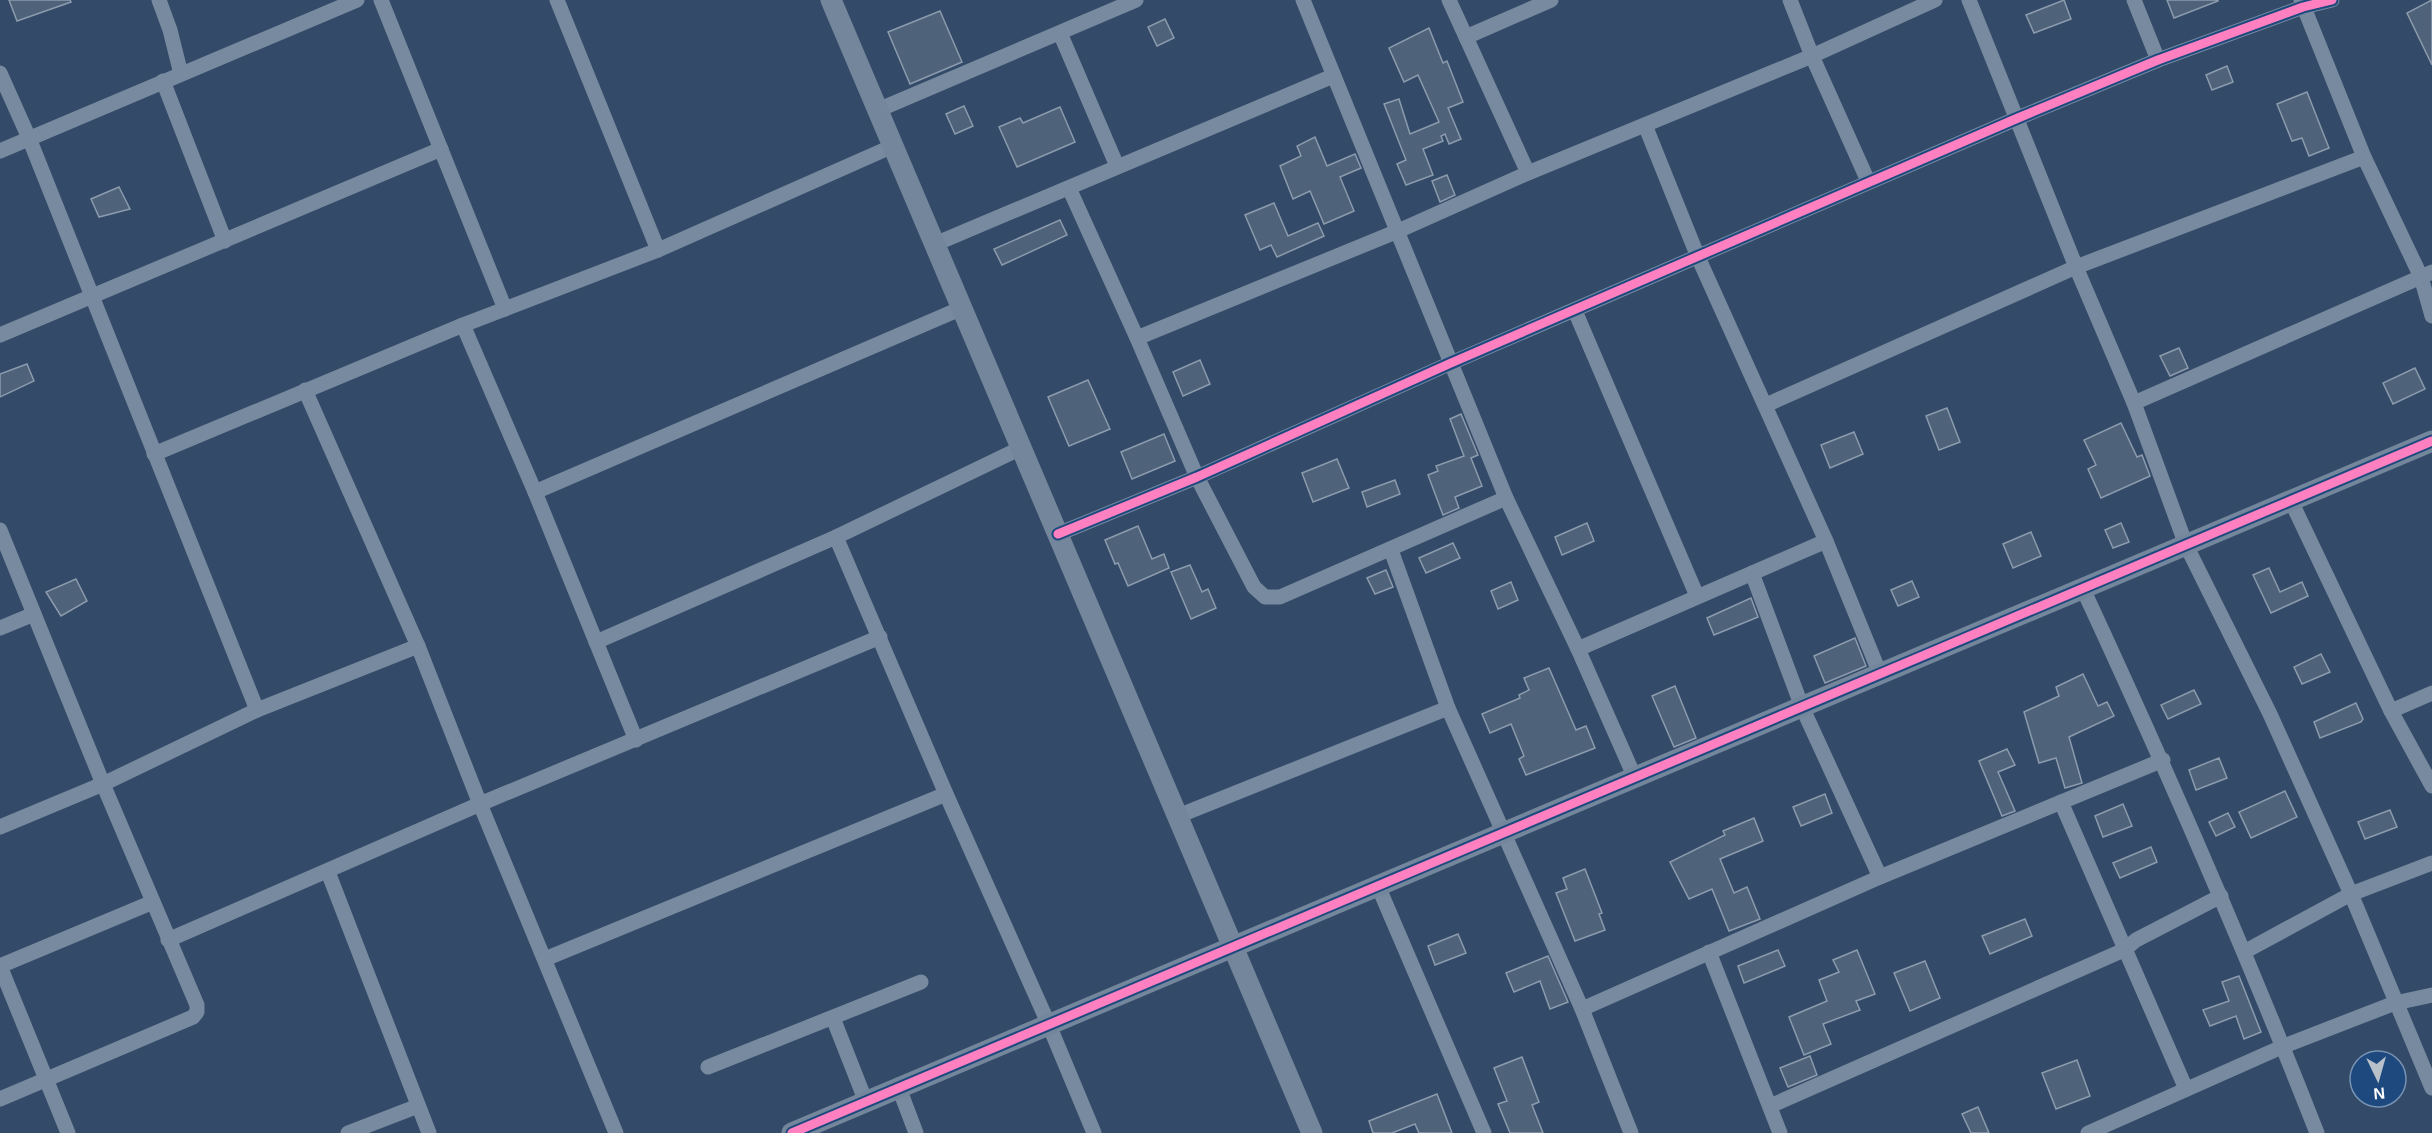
<svg xmlns="http://www.w3.org/2000/svg" width="2432" height="1133" viewBox="0 0 2432 1133" font-family="Arial,sans-serif">
<rect width="100%" height="100%" fill="#334b68"/>
<g fill="#4e627a" stroke="#8c9bad" stroke-width="1.5">
<path d="M 9,0 L 70,0 L 71,2 L 17,21 Z"/>
<path d="M 2064,0 L 2071,19 L 2034,33 L 2026,15 Z"/>
<path d="M 2167,0 L 2218,0 L 2218,1 L 2174,18 Z"/>
<path d="M 2432,0 L 2432,65 L 2407,13 Z"/>
<path d="M 940,11 L 962,62 L 910,84 L 888,32 Z"/>
<path d="M 1165,19 L 1174,38 L 1157,46 L 1148,27 Z"/>
<path d="M 1429,28 L 1443,63 L 1447,61 L 1463,102 L 1448,108 L 1461,139 L 1449,144 L 1445,134 L 1441,136 L 1443,141 L 1423,149 L 1433,175 L 1406,185 L 1397,164 L 1406,160 L 1384,104 L 1399,99 L 1410,134 L 1439,122 L 1418,75 L 1404,82 L 1389,48 Z"/>
<path d="M 2227,66 L 2233,82 L 2212,90 L 2206,75 Z"/>
<path d="M 2307,92 L 2329,148 L 2309,156 L 2302,138 L 2292,141 L 2277,104 Z"/>
<path d="M 964,106 L 973,126 L 955,134 L 946,114 Z"/>
<path d="M 1060,107 L 1075,142 L 1017,167 L 999,127 L 1020,118 L 1023,123 Z"/>
<path d="M 1315,137 L 1327,166 L 1355,154 L 1361,168 L 1340,177 L 1354,211 L 1324,224 L 1310,191 L 1293,199 L 1280,166 L 1301,156 L 1297,146 Z"/>
<path d="M 1447,175 L 1455,195 L 1440,202 L 1432,181 Z"/>
<path d="M 119,187 L 130,209 L 99,217 L 91,199 Z"/>
<path d="M 1274,203 L 1288,236 L 1318,223 L 1324,236 L 1277,257 L 1271,245 L 1260,250 L 1245,215 Z"/>
<path d="M 1060,220 L 1067,235 L 1002,265 L 994,249 Z"/>
<path d="M 2179,348 L 2188,368 L 2170,376 L 2160,356 Z"/>
<path d="M 1200,360 L 1210,384 L 1183,396 L 1173,372 Z"/>
<path d="M 27,364 L 34,381 L 0,397 L 0,374 Z"/>
<path d="M 2415,368 L 2425,389 L 2393,404 L 2383,383 Z"/>
<path d="M 1088,380 L 1110,429 L 1069,446 L 1048,397 Z"/>
<path d="M 1947,408 L 1960,442 L 1939,450 L 1926,416 Z"/>
<path d="M 1461,414 L 1478,455 L 1471,458 L 1482,486 L 1455,497 L 1459,508 L 1443,515 L 1428,475 L 1438,471 L 1436,466 L 1464,456 L 1450,419 Z"/>
<path d="M 2121,423 L 2137,457 L 2142,455 L 2150,476 L 2101,498 L 2088,469 L 2096,465 L 2084,440 Z"/>
<path d="M 1854,432 L 1863,454 L 1830,468 L 1821,445 Z"/>
<path d="M 1164,434 L 1175,461 L 1132,479 L 1121,452 Z"/>
<path d="M 1337,459 L 1349,488 L 1313,502 L 1302,473 Z"/>
<path d="M 1395,480 L 1400,494 L 1367,507 L 1362,492 Z"/>
<path d="M 1587,523 L 1594,541 L 1562,555 L 1555,537 Z"/>
<path d="M 2121,523 L 2129,542 L 2113,548 L 2105,530 Z"/>
<path d="M 1138,526 L 1152,559 L 1164,554 L 1169,568 L 1128,586 L 1118,563 L 1115,564 L 1105,540 Z"/>
<path d="M 2031,532 L 2041,556 L 2013,568 L 2003,544 Z"/>
<path d="M 1453,543 L 1460,558 L 1426,573 L 1419,558 Z"/>
<path d="M 1190,565 L 1202,592 L 1208,589 L 1216,608 L 1191,619 L 1171,572 Z"/>
<path d="M 2269,568 L 2280,592 L 2302,582 L 2308,596 L 2271,613 L 2253,575 Z"/>
<path d="M 1386,570 L 1393,587 L 1375,594 L 1367,578 Z"/>
<path d="M 76,579 L 87,601 L 61,616 L 46,592 Z"/>
<path d="M 1912,581 L 1919,597 L 1898,606 L 1891,590 Z"/>
<path d="M 1511,582 L 1518,600 L 1498,609 L 1491,591 Z"/>
<path d="M 1751,598 L 1758,617 L 1714,635 L 1707,618 Z"/>
<path d="M 1855,638 L 1866,666 L 1825,683 L 1814,656 Z"/>
<path d="M 2321,654 L 2330,672 L 2302,684 L 2294,667 Z"/>
<path d="M 1549,668 L 1576,730 L 1586,726 L 1595,748 L 1526,775 L 1519,759 L 1524,756 L 1511,724 L 1490,733 L 1482,714 L 1520,698 L 1519,695 L 1529,690 L 1524,678 Z"/>
<path d="M 2083,674 L 2098,706 L 2107,702 L 2114,716 L 2069,737 L 2082,783 L 2065,788 L 2056,758 L 2039,763 L 2024,712 L 2059,696 L 2056,687 Z"/>
<path d="M 1675,686 L 1696,738 L 1674,747 L 1652,696 Z"/>
<path d="M 2194,690 L 2201,704 L 2168,719 L 2161,705 Z"/>
<path d="M 2356,703 L 2363,719 L 2361,722 L 2320,738 L 2314,722 Z"/>
<path d="M 2007,749 L 2015,765 L 1998,772 L 2015,811 L 2002,816 L 1979,761 Z"/>
<path d="M 2219,758 L 2227,778 L 2196,790 L 2189,770 Z"/>
<path d="M 2285,791 L 2297,817 L 2251,838 L 2239,812 Z"/>
<path d="M 1825,794 L 1832,813 L 1801,826 L 1793,807 Z"/>
<path d="M 2123,804 L 2132,826 L 2103,837 L 2095,816 Z"/>
<path d="M 2390,810 L 2397,827 L 2365,839 L 2358,822 Z"/>
<path d="M 2228,813 L 2235,827 L 2216,836 L 2209,822 Z"/>
<path d="M 1754,818 L 1763,841 L 1720,859 L 1734,893 L 1747,887 L 1760,919 L 1729,931 L 1712,889 L 1689,899 L 1670,862 L 1725,835 L 1723,831 Z"/>
<path d="M 2151,847 L 2157,862 L 2120,878 L 2113,863 Z"/>
<path d="M 1585,869 L 1602,913 L 1599,914 L 1605,930 L 1575,941 L 1556,893 L 1567,889 L 1563,878 Z"/>
<path d="M 2025,919 L 2032,936 L 1990,954 L 1982,936 Z"/>
<path d="M 1458,934 L 1466,953 L 1435,965 L 1428,946 Z"/>
<path d="M 1778,950 L 1785,966 L 1744,983 L 1738,966 Z"/>
<path d="M 1857,950 L 1875,994 L 1856,1001 L 1860,1010 L 1823,1024 L 1831,1044 L 1804,1055 L 1789,1017 L 1827,1001 L 1819,980 L 1839,972 L 1833,960 Z"/>
<path d="M 1548,956 L 1568,1002 L 1550,1009 L 1540,981 L 1514,992 L 1506,973 Z"/>
<path d="M 1925,961 L 1940,998 L 1910,1011 L 1894,973 Z"/>
<path d="M 2239,976 L 2261,1032 L 2244,1039 L 2236,1016 L 2210,1026 L 2203,1010 L 2229,1001 L 2222,982 Z"/>
<path d="M 1810,1056 L 1817,1075 L 1788,1087 L 1780,1068 Z"/>
<path d="M 1522,1057 L 1539,1102 L 1532,1105 L 1543,1133 L 1510,1133 L 1498,1104 L 1507,1101 L 1494,1068 Z"/>
<path d="M 2077,1060 L 2090,1096 L 2056,1109 L 2042,1073 Z"/>
<path d="M 1437,1094 L 1452,1133 L 1419,1133 L 1415,1124 L 1392,1133 L 1373,1133 L 1369,1121 Z"/>
<path d="M 1978,1107 L 1989,1133 L 1971,1133 L 1962,1114 Z"/>
</g>
<g fill="none" stroke-linecap="round" stroke-linejoin="round">
<g stroke="#788a9f" stroke-width="15">
<path d="M 159,0 L 170,30 L 181,74"/>
<path d="M 381,0 L 505,309"/>
<path d="M 557,0 L 658,250"/>
<path d="M 1303,0 L 1506,498 L 1578,649 L 1635,778"/>
<path d="M 1449,0 L 1528,173"/>
<path d="M 1790,0 L 1812,56 L 1868,181"/>
<path d="M 1969,0 L 2076,267 L 2134,403 L 2186,545 L 2270,714 L 2351,894 L 2432,1088"/>
<path d="M 2134,0 L 2158,60"/>
<path d="M 2301,0 L 2364,157 L 2421,277 L 2432,316"/>
<path d="M 1060,33 L 1117,166"/>
<path d="M 1466,37 L 1551,0"/>
<path d="M 0,73 L 29,138 L 257,710"/>
<path d="M 163,81 L 225,241"/>
<path d="M 878,110 L 1136,0"/>
<path d="M 1645,125 L 1698,257 L 1826,541 L 1880,674"/>
<path d="M 0,151 L 357,0"/>
<path d="M 1069,188 L 1137,338 L 1197,477 L 1254,587 L 1265,597 L 1280,597 L 1506,498"/>
<path d="M 935,244 L 1333,76"/>
<path d="M 1575,311 L 1697,596"/>
<path d="M 463,325 L 535,492 L 636,740"/>
<path d="M 0,335 L 441,149"/>
<path d="M 1137,338 L 1398,231 L 1528,173 L 1812,56 L 1935,0"/>
<path d="M 305,390 L 418,646 L 480,804 L 616,1133"/>
<path d="M 2134,403 L 2432,272"/>
<path d="M 1766,405 L 2076,267 L 2364,157"/>
<path d="M 154,454 L 463,325 L 658,250 L 893,146"/>
<path d="M 535,492 L 962,308"/>
<path d="M 2291,501 L 2391,711 L 2432,786"/>
<path d="M 0,530 L 103,784 L 197,1005 L 197,1012 L 193,1017 L 0,1099"/>
<path d="M 1058,534 L 1197,477 L 1451,363 L 2018,118 L 2158,60 L 2303,7 L 2332,0"/>
<path d="M 836,537 L 946,794 L 1049,1025 L 1094,1133"/>
<path d="M 1391,550 L 1448,708 L 1582,1009 L 1631,1133"/>
<path d="M 1752,573 L 1802,707 L 1880,877"/>
<path d="M 2083,589 C 2166,768 2245,949 2317,1133"/>
<path d="M 0,628 L 34,614"/>
<path d="M 596,642 L 836,537 L 1021,448"/>
<path d="M 1578,649 L 1826,541"/>
<path d="M 2391,711 L 2432,693"/>
<path d="M 2061,802 L 2186,1089"/>
<path d="M 1178,816 L 1448,708"/>
<path d="M 0,827 L 103,784 L 257,710 L 418,646"/>
<path d="M 328,872 L 429,1133"/>
<path d="M 1378,886 L 1484,1133"/>
<path d="M 168,940 L 480,804 L 880,637"/>
<path d="M 1709,952 L 1780,1133"/>
<path d="M 2244,952 L 2351,894 L 2432,863"/>
<path d="M 545,959 L 946,794"/>
<path d="M 0,966 L 68,1133"/>
<path d="M 0,966 L 153,902"/>
<path d="M 1582,1009 L 1880,877 L 2163,760"/>
<path d="M 833,1018 L 866,1102"/>
<path d="M 708,1067 L 921,982"/>
<path d="M 899,1088 L 916,1133"/>
<path d="M 1770,1106 L 2124,950 L 2136,940 L 2221,896"/>
<path d="M 348,1133 L 418,1106"/>
<path d="M 2088,1133 L 2284,1046 L 2395,1003 L 2432,995"/>
</g>
<g stroke="#74869b" stroke-width="21">
<path d="M 831,0 L 1312,1133"/>
<path d="M 792,1133 L 2432,441"/>
</g>
<defs>
<g id="cycleway">
<path d="M 1058,534 L 1197,477 L 1451,363 L 2018,118 L 2158,60 L 2303,7 L 2332,0"/>
<path d="M 792,1133 L 2432,441"/>
</g>
</defs>
<use href="#cycleway" stroke="#1d497e" stroke-width="13"/>
<use href="#cycleway" stroke="#ff80c0" stroke-width="9"/>
</g>
<g transform="translate(2378 1079) rotate(175)"><circle r="28" fill="#1d497e" stroke="#7792b2" stroke-width="1.5"/>
<path d="M0-4.5L10 22L0 15L-10 22Z" fill="#b8c0ca"/>
<text y="-9" font-size="16" font-weight="bold" text-anchor="middle" fill="#ffffff">N</text>
</g>
</svg>
